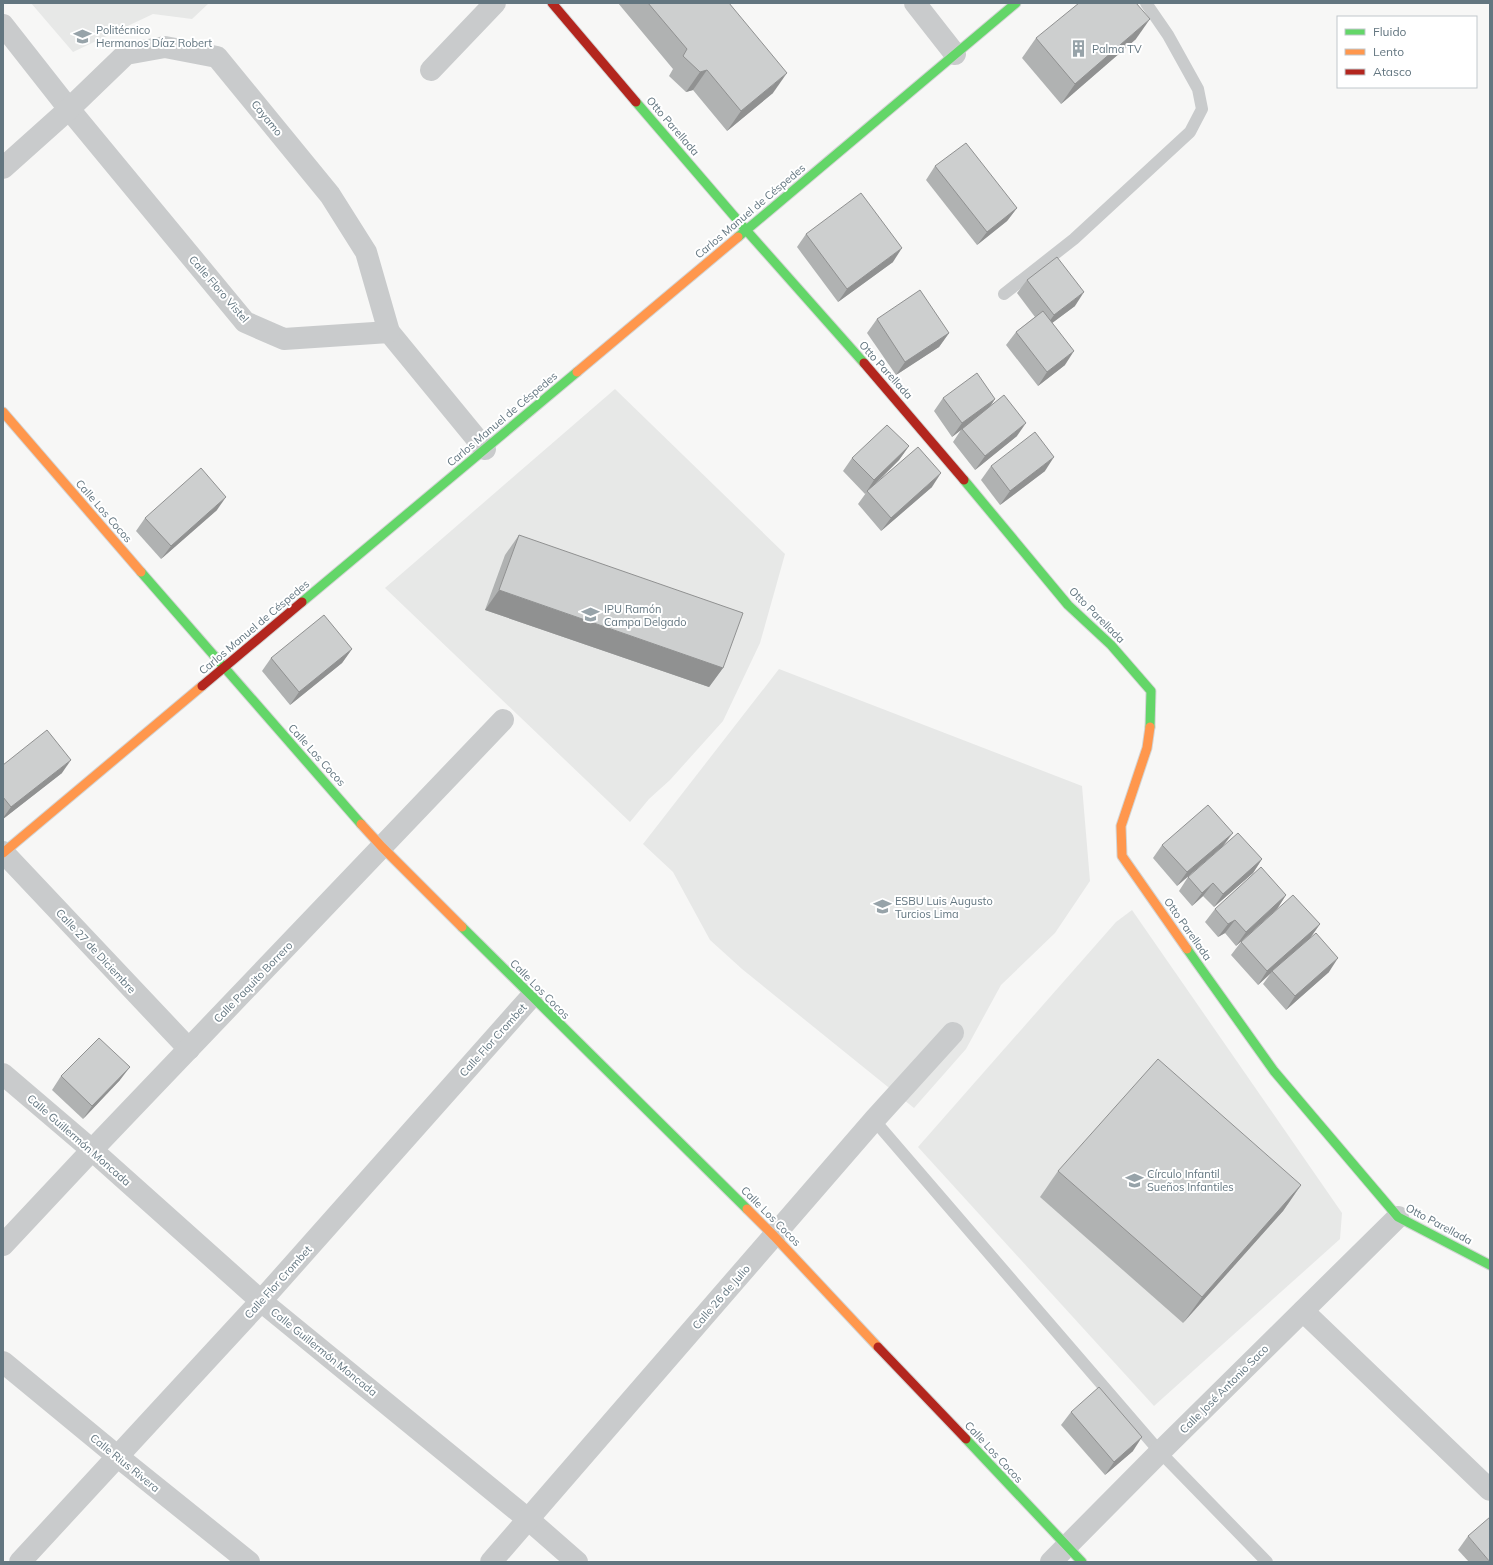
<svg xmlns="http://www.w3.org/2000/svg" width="1493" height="1565" viewBox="0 0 1493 1565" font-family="Mulish,sans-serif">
<rect width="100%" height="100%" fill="#f7f7f6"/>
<g fill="#e7e8e7">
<path d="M 31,3 L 209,3 L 192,19 L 153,14 L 73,52 Z"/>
<path d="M 615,389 L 785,554 L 760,643 L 723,721 L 670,780 L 649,799 L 630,822 L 385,588 Z"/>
<path d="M 779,669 L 1082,786 L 1090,881 L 1055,933 L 1001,985 L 966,1049 L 914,1108 L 742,969 L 710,940 L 673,872 L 643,844 Z"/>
<path d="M 1132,910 L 1342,1213 L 1340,1239 L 1154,1406 L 918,1147 L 1116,922 Z"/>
</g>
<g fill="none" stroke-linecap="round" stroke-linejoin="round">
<defs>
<g id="fast">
<path d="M 636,102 L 746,230 L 864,363"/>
<path d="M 738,237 L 1016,3"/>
<path d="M 964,480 L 1068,605 L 1111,645 L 1151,691 L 1150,727"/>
<path d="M 141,572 L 361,824"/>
<path d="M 302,602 L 577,372"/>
<path d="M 462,927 L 747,1209"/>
<path d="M 1187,949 L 1274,1071 L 1398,1217 L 1490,1265"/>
<path d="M 966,1439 L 1082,1562"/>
</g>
<g id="slow">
<path d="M 577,372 L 738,237"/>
<path d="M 3,412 L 141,572"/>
<path d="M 1150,727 L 1147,748 L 1121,826 L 1122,856 L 1187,949"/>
<path d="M 361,824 L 382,847 L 462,927"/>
<path d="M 3,853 L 202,686"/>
<path d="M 747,1209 L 774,1236 L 878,1347"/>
</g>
<g id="jam">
<path d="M 552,3 L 636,102"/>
<path d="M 864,363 L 964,480"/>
<path d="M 202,686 L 302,602"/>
<path d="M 878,1347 L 966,1439"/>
</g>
</defs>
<use href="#fast" stroke="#d3d4d4" stroke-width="11"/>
<use href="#slow" stroke="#d3d4d4" stroke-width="11"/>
<use href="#jam" stroke="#d3d4d4" stroke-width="11"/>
<g stroke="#c9cbcc" stroke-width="12">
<path d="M 1004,294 L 1074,239 L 1190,132 L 1202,109 L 1198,89 L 1168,35 L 1146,3"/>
<path d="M 874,1120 L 1160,1452 L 1267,1562"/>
</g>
<g stroke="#c9cbcc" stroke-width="22">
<path d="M 915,3 L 955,54"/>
<path d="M 3,25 L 69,109 L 245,322 L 284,339 L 389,332 L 485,449"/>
<path d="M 431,70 L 495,3"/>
<path d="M 3,168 L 69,109 L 126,54 L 165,47 L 217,57 L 330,195 L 366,252 L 389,332"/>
<path d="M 3,852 L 189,1049"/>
<path d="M 3,1074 L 92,1150 L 261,1301 L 529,1520 L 577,1562"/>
<path d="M 3,1245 L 92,1150 L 503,720"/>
<path d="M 1303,1311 L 1490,1490"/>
<path d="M 3,1362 L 117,1456 L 249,1562"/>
<path d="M 20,1562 L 261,1301 L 531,997"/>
<path d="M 491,1562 L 874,1120 L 953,1033"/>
<path d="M 1051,1562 L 1160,1452 L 1398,1217"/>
</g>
<use href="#fast" stroke="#63d668" stroke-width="9"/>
<use href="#slow" stroke="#ff974d" stroke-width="9"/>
<use href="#jam" stroke="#b3261e" stroke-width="9"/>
</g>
<g fill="#b0b2b2">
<path d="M 618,3 L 729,3 L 773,93 L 727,131 L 693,90 L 686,92 L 669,76 L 673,69 Z"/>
<path d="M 1036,38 L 1136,39 L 1061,104 L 1022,58 Z"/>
<path d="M 935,166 L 1017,208 L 1007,221 L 977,245 L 926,180 Z"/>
<path d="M 806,234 L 893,262 L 838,302 L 797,247 Z"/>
<path d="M 1027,280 L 1075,306 L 1052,323 L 1065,365 L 1038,386 L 1006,345 L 1016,332 L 1035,317 L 1017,293 Z"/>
<path d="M 877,319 L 949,333 L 939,347 L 896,375 L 867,333 Z"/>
<path d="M 943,398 L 995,399 L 990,407 L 1017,436 L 975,470 L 953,442 L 961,430 L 952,437 L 934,411 Z"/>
<path d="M 909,446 L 899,460 L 873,486 L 932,487 L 881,531 L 858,504 L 866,493 L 865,494 L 843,471 L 852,458 Z"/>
<path d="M 991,466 L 1045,471 L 1000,505 L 981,480 Z"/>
<path d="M 217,510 L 161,559 L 136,531 L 145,518 Z"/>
<path d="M 519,535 L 723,668 L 709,687 L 485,610 L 505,555 Z"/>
<path d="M 352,649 L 342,663 L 290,705 L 262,671 L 271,658 Z"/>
<path d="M 3,765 L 62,773 L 3,819 Z"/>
<path d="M 1162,845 L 1223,846 L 1177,886 L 1153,858 Z"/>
<path d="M 1262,859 L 1253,873 L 1214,907 L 1203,896 L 1192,906 L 1179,891 L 1188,877 Z"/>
<path d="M 1286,895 L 1277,909 L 1236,946 L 1225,933 L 1218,937 L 1205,922 L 1215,909 Z"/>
<path d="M 1320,924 L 1311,937 L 1329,972 L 1286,1010 L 1263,984 L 1271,973 L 1258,985 L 1231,955 L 1241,942 Z"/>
<path d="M 61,1076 L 120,1080 L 83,1119 L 52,1090 Z"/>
<path d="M 1058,1171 L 1301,1185 L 1283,1211 L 1183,1323 L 1040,1197 Z"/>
<path d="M 1071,1412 L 1133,1451 L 1105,1475 L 1061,1425 Z"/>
<path d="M 1468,1536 L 1490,1562 L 1469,1562 L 1458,1550 Z"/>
</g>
<g fill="#909191">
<path d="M 1150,19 L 1136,39 L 1061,104 L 1075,84 Z"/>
<path d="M 707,70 L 693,90 L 686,92 L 700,72 Z"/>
<path d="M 787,73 L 773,93 L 727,131 L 741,111 Z"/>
<path d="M 1017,208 L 1007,221 L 977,245 L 987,232 Z"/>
<path d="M 902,248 L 893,262 L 838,302 L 847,289 Z"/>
<path d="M 1084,292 L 1075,306 L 1044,329 L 1054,315 Z"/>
<path d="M 949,333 L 939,347 L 896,375 L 905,362 Z"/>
<path d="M 1074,351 L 1065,365 L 1038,386 L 1047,372 Z"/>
<path d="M 995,399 L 986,412 L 962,429 L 961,430 L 952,437 L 962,423 Z"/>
<path d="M 1026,423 L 1017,436 L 975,470 L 985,456 Z"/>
<path d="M 909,446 L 899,460 L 868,491 L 867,491 L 865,494 L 874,480 Z"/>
<path d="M 1054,457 L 1045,471 L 1000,505 L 1010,491 Z"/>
<path d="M 941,473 L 932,487 L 881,531 L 891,518 Z"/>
<path d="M 226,497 L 217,510 L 161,559 L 171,546 Z"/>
<path d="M 499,590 L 723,668 L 709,687 L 485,610 Z"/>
<path d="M 352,649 L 342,663 L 290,705 L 299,692 Z"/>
<path d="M 71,760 L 62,773 L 3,819 L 3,818 L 11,807 Z"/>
<path d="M 1233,833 L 1223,846 L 1177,886 L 1187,872 Z"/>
<path d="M 1262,859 L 1253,873 L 1214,907 L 1223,894 Z"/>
<path d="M 1213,883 L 1203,896 L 1192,906 L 1202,893 Z"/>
<path d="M 1286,895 L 1277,909 L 1236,946 L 1246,932 Z"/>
<path d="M 1235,920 L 1225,933 L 1218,937 L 1228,924 Z"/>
<path d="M 1320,924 L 1310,938 L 1272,971 L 1271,973 L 1258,985 L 1267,971 Z"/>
<path d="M 1338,958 L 1329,972 L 1286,1010 L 1295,996 Z"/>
<path d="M 130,1067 L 120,1080 L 83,1119 L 92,1106 Z"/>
<path d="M 1301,1185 L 1283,1211 L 1183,1323 L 1202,1297 Z"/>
<path d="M 1142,1437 L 1133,1451 L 1105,1475 L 1114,1462 Z"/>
</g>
<g fill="#cdcfcf" stroke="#909191">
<path d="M 648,3 L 729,3 L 787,73 L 741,111 L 707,70 L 700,72 L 683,56 L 687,49 Z"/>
<path d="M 1079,3 L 1136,3 L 1150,19 L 1075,84 L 1036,38 Z"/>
<path d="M 966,143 L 1017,208 L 987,232 L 935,166 Z"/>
<path d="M 861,193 L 902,248 L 847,289 L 806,234 Z"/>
<path d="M 1057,257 L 1084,292 L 1054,315 L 1027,280 Z"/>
<path d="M 920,290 L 949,333 L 905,362 L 877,319 Z"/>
<path d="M 1043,311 L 1074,351 L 1047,372 L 1016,332 Z"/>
<path d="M 977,373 L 995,399 L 962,423 L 943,398 Z"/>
<path d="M 1004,395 L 1026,423 L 985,456 L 962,429 Z"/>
<path d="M 887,425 L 909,446 L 874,480 L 852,458 Z"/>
<path d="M 1035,432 L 1054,457 L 1010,491 L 991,466 Z"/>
<path d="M 918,447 L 941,473 L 891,518 L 867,491 Z"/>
<path d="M 201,468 L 226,497 L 171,546 L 145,518 Z"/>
<path d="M 519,535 L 743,613 L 723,668 L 499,590 Z"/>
<path d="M 324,615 L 352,649 L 299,692 L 271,658 Z"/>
<path d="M 47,730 L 71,760 L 11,807 L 3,797 L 3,765 Z"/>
<path d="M 1208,805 L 1233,833 L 1187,872 L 1162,845 Z"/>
<path d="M 1238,833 L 1262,859 L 1223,894 L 1213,883 L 1202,893 L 1188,877 Z"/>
<path d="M 1261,867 L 1286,895 L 1246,932 L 1235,920 L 1228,924 L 1215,909 Z"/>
<path d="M 1293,895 L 1320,924 L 1267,971 L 1241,942 Z"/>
<path d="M 1316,933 L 1338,958 L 1295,996 L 1272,971 Z"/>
<path d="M 99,1038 L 130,1067 L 92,1106 L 61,1076 Z"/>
<path d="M 1158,1059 L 1301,1185 L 1202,1297 L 1058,1171 Z"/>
<path d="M 1099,1387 L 1142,1437 L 1114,1462 L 1071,1412 Z"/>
<path d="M 1490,1517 L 1490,1562 L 1468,1536 Z"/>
</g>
<defs>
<symbol id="school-bare" viewBox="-9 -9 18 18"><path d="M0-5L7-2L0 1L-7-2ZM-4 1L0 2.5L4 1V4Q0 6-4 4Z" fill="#97a3a9" stroke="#fff" stroke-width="2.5" paint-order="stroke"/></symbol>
<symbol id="building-bare" viewBox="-9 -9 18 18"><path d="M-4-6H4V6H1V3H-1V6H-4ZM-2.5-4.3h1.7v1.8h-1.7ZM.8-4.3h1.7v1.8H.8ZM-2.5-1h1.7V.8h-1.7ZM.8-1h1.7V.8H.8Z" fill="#97a3a9" stroke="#fff" stroke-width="2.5" paint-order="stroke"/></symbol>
</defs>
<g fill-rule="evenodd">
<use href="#school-bare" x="70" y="24" width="25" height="25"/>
<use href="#building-bare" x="1066" y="36" width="25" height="25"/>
<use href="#school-bare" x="578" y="602" width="25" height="25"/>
<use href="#school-bare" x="870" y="894" width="25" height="25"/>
<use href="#school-bare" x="1122" y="1168" width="25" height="25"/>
</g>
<g text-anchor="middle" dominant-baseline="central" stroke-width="4" stroke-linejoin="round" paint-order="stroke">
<g font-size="11" fill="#637680" stroke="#fff" text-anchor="start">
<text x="96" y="30">Politécnico<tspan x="96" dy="13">Hermanos Díaz Robert</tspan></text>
<text x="1092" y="49">Palma TV</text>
<text x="604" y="609">IPU Ramón<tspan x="604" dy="13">Campa Delgado</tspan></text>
<text x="895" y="901">ESBU Luis Augusto<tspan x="895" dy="13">Turcios Lima</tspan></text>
<text x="1147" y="1174">Círculo Infantil<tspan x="1147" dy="13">Sueños Infantiles</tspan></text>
</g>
<g font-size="11" fill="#637680" stroke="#fff">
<text transform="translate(267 118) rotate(51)">Cayamo</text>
<text transform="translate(673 126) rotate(49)">Otto Parellada</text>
<text transform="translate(750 211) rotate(-40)">Carlos Manuel de Céspedes</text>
<text transform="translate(219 289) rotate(49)">Calle Floro Vistel</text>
<text transform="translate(886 370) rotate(48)">Otto Parellada</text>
<text transform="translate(502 419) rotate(-40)">Carlos Manuel de Céspedes</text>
<text transform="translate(104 511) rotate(49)">Calle Los Cocos</text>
<text transform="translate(1097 615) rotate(45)">Otto Parellada</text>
<text transform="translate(254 627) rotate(-40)">Carlos Manuel de Céspedes</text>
<text transform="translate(317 755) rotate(48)">Calle Los Cocos</text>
<text transform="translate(1188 929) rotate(55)">Otto Parellada</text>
<text transform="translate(96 951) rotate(47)">Calle 27 de Diciembre</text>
<text transform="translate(253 982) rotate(-46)">Calle Paquito Borrero</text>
<text transform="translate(540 989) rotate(45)">Calle Los Cocos</text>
<text transform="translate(493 1040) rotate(-48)">Calle Flor Crombet</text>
<text transform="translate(79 1140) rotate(41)">Calle Guillermón Moncada</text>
<text transform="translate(771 1216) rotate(45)">Calle Los Cocos</text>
<text transform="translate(1439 1224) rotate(28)">Otto Parellada</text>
<text transform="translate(278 1282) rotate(-48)">Calle Flor Crombet</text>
<text transform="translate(721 1297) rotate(-49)">Calle 26 de Julio</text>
<text transform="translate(324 1352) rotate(39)">Calle Guillermón Moncada</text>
<text transform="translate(1224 1389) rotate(-45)">Calle José Antonio Saco</text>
<text transform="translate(994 1452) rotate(47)">Calle Los Cocos</text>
<text transform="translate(125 1463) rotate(39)">Calle Rius Rivera</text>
</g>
</g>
<rect width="1493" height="1565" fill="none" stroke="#637680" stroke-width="8"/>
<rect x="1337" y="16" width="140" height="72" fill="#ffffff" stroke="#c1c8cc"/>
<rect x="1345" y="29" width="20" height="6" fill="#63d668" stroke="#c1c8cc"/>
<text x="1373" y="36" font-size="12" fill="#637680">Fluido</text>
<rect x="1345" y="49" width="20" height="6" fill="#ff974d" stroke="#c1c8cc"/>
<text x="1373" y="56" font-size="12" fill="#637680">Lento</text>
<rect x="1345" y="69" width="20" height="6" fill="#b3261e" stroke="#c1c8cc"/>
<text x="1373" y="76" font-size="12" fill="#637680">Atasco</text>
</svg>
